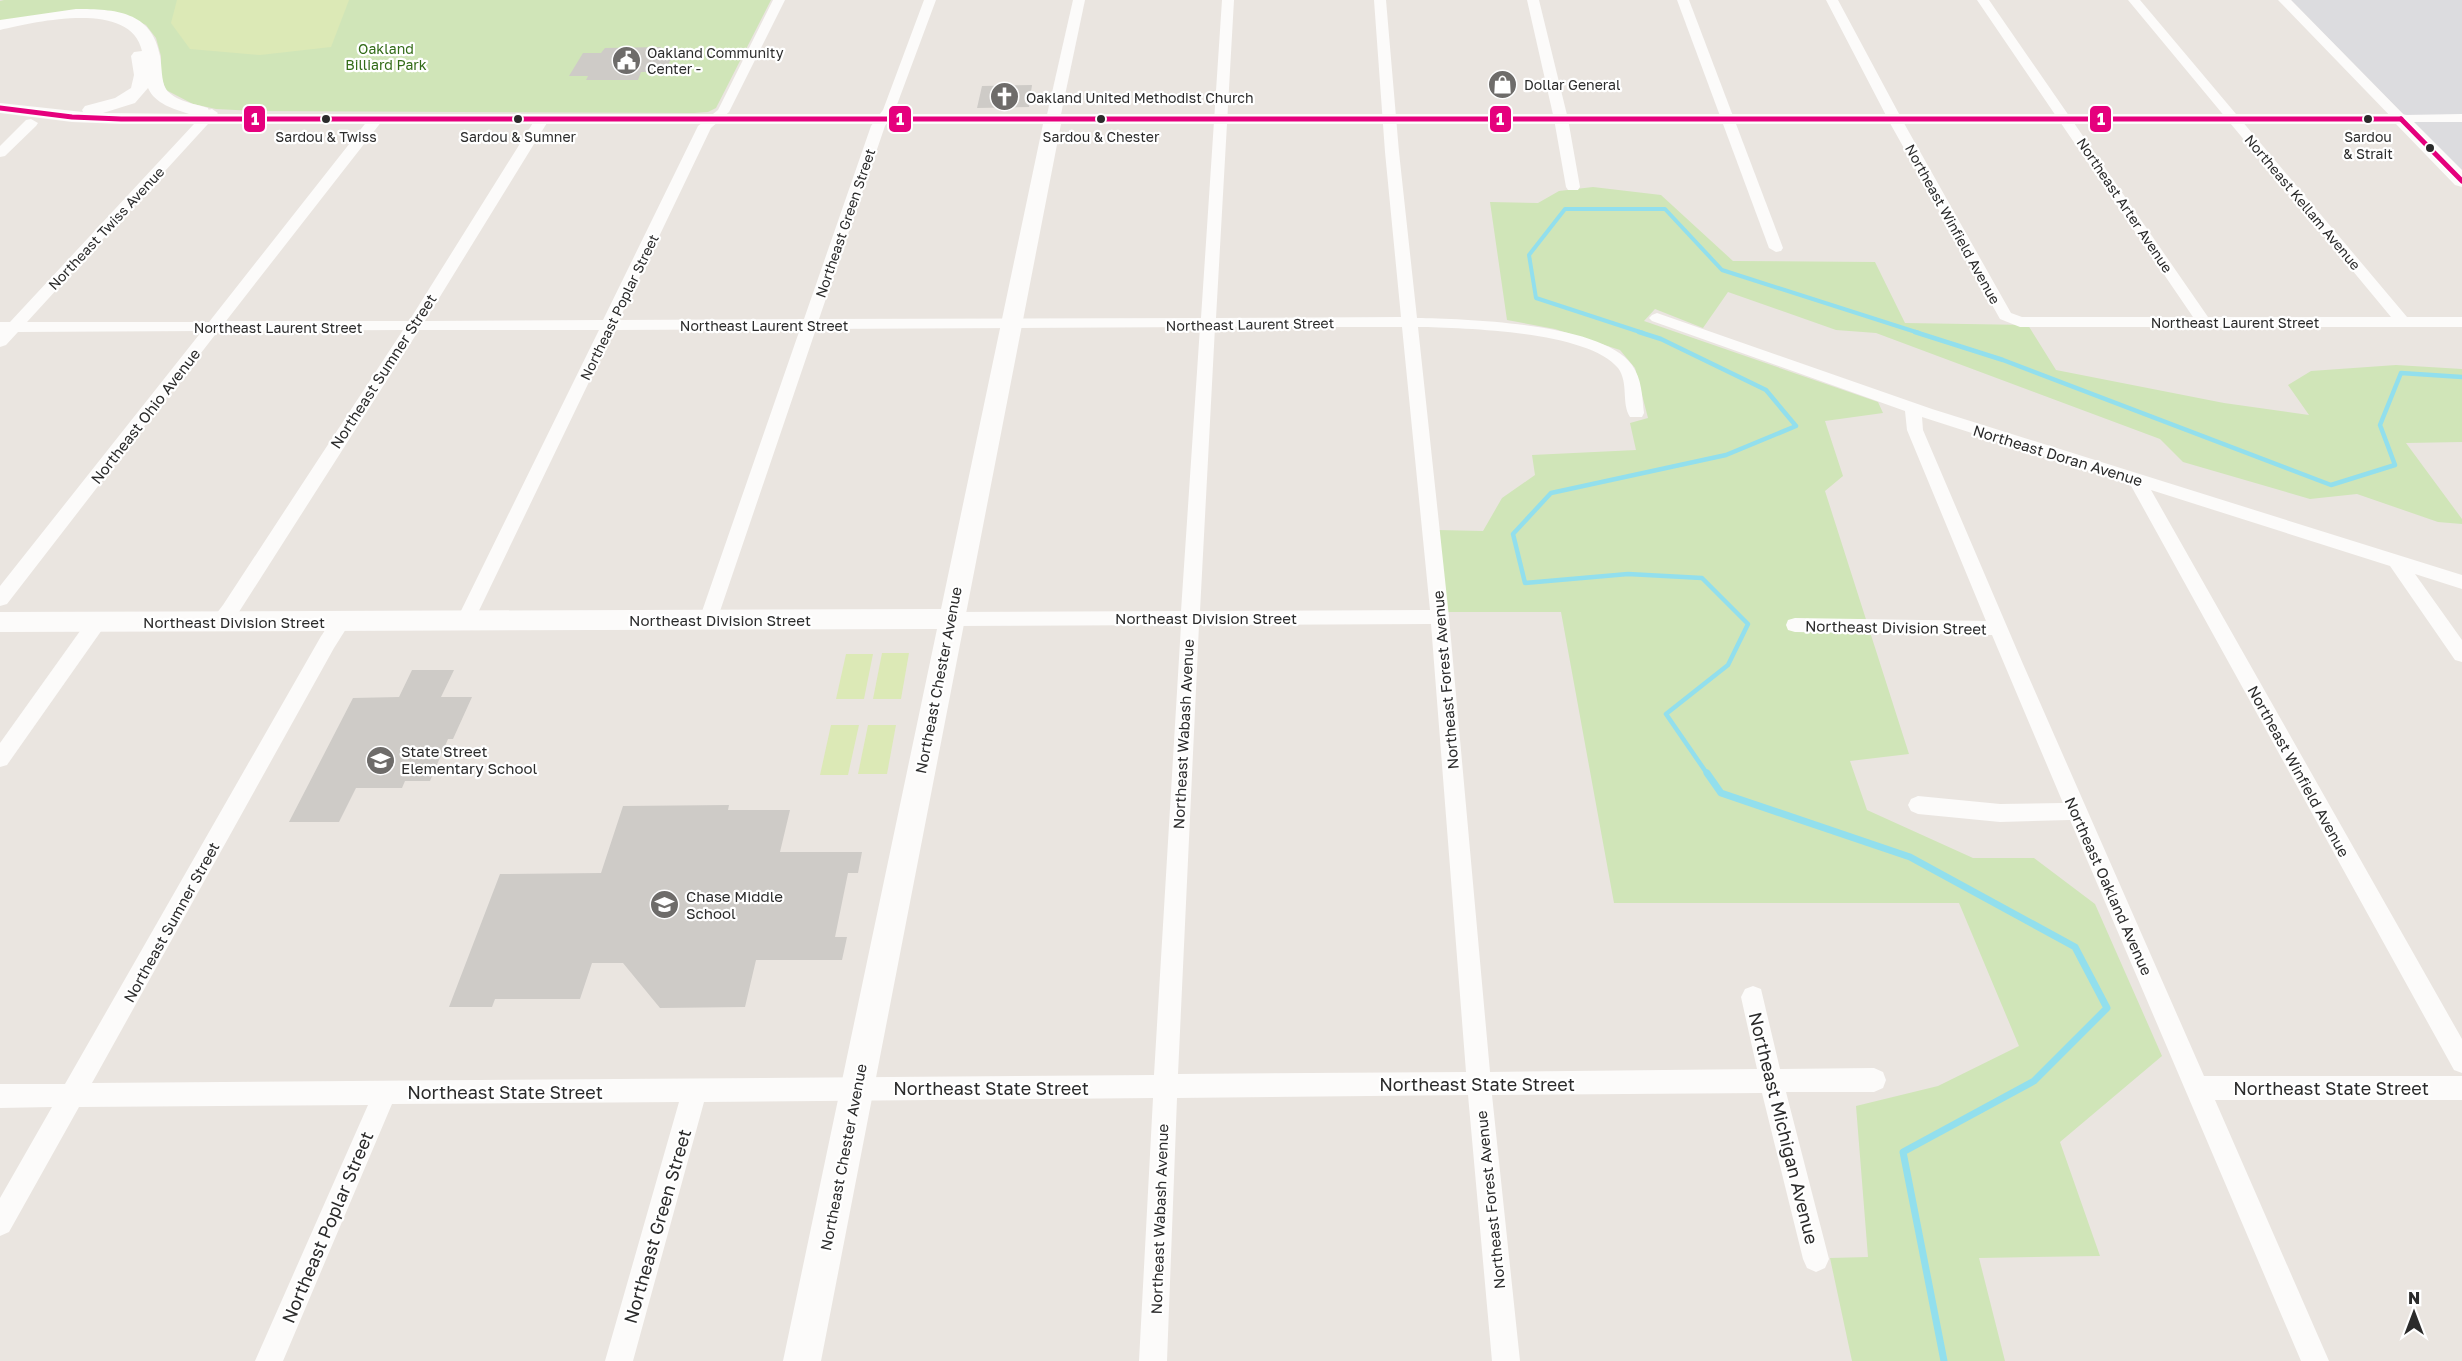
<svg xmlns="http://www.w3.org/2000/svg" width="2462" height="1361" viewBox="0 0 2462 1361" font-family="'Golos Text',sans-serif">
<rect width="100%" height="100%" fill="#eae5e0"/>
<path fill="#dcdcdf" d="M 2291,0 L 2462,0 L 2462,173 L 2414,125 Z"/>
<g fill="#d0e5b8">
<path d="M 4,0 L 771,0 L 716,108 L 708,112 L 694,113 L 255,111 L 216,109 L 193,104 L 166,90 L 161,77 L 161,56 L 156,38 L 146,25 L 123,14 L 0,23 L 0,1 Z"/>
<path d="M 1593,187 L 1661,195 L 1733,261 L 1875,262 L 1905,323 L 2028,325 L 2056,370 L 2224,403 L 2309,415 L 2288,385 L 2311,371 L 2396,365 L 2462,369 L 2462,442 L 2406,443 L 2462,519 L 2462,524 L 2438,522 L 2357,494 L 2310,499 L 2183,462 L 2160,439 L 1876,333 L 1836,330 L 1728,292 L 1703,328 L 1655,309 L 1644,321 L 1878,402 L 1883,413 L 1825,421 L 1843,476 L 1825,491 L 1909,754 L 1850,761 L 1867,810 L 1973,858 L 2034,858 L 2095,904 L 2162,1056 L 2060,1142 L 2100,1256 L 1979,1258 L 2005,1361 L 1852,1361 L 1830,1258 L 1868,1257 L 1856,1106 L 1938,1086 L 2019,1046 L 1959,903 L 1614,903 L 1561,612 L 1447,612 L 1437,530 L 1483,531 L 1502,498 L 1535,475 L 1532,455 L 1636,450 L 1630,423 L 1648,418 L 1635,368 L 1620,350 L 1555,329 L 1507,320 L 1490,202 L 1538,203 L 1559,191 Z"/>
</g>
<g fill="#dce9b6">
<path d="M 177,0 L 349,0 L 331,47 L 260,55 L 190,49 L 171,23 Z"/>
<path d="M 882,653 L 909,653 L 901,699 L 873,699 Z"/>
<path d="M 846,654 L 873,654 L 864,699 L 836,699 Z"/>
<path d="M 831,725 L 859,725 L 848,775 L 820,775 Z"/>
<path d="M 868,725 L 896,725 L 887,774 L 858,774 Z"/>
</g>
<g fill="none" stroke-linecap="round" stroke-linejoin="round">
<path stroke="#92dfed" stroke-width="4" d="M 1643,333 L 1536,298 L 1529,255 L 1565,209 L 1665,209 L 1722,270 L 1919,333"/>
<g stroke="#92dfed" stroke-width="4.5">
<path d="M 1639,332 L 1661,339 L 1766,390 L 1796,426 L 1726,455 L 1551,493 L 1513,534 L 1525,583 L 1628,574 L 1702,578 L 1748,624 L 1728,665 L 1666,714 L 1708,775"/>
<path d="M 1915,332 L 2003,360 L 2331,485 L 2395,465 L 2380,425 L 2401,373 L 2462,377"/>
</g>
<path stroke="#92dfed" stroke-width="7" d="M 1707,773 L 1721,793 L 1910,857 L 2075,947 L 2107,1008 L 2034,1081 L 1903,1152 L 1944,1361"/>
</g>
<g fill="#cecbc7">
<path d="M 661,47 L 657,57 L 672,57 L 664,72 L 641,72 L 638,80 L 586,80 L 588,76 L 569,76 L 583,53 L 601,53 L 605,48 Z"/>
<path d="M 1032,85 L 1029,107 L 977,108 L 982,86 Z"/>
<path d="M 412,670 L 454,670 L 441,697 L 472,697 L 453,739 L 448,739 L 430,781 L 405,781 L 402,788 L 356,788 L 339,822 L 289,822 L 353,698 L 399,697 Z"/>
<path d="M 729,805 L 728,810 L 790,810 L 780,852 L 862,852 L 858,873 L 848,873 L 835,937 L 847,937 L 842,960 L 756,960 L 745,1007 L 660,1008 L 623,963 L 592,963 L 580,999 L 495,999 L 492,1007 L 449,1007 L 500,874 L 601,873 L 623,806 Z"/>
</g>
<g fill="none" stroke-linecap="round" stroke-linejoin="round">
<g fill="#fcfbfa" fill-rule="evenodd">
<path d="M 773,0 L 785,0 L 729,112 L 711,128 L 619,320 L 804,319 L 871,126 L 883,110 L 924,0 L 936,0 L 895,110 L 885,126 L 819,319 L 1201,318 L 1222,0 L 1234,0 L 1216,318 L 1401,317 L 1385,152 L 1374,0 L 1386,0 L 1399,152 L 1417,318 C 1466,319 1602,323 1632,365 C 1642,379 1642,396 1644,413 L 1642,417 L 1630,417 C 1621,403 1629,383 1618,368 C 1588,331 1464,328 1418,327 L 1449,617 L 1490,1072 L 1757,1069 L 1741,997 L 1745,989 L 1753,986 L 1761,989 L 1780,1069 L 1874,1068 L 1883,1072 L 1886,1080 L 1883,1088 L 1874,1092 L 1786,1092 L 1829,1259 L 1825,1268 L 1816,1272 L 1807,1268 L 1803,1259 L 1762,1093 L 1492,1095 L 1520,1361 L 1492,1361 L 1468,1095 L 1177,1098 L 1167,1361 L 1139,1361 L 1153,1098 L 704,1102 L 633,1361 L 605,1361 L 679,1102 L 392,1104 L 283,1361 L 255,1361 L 368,1105 L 79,1107 L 9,1232 L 0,1236 L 0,1198 L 52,1107 L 0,1108 L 0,1084 L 65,1084 L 320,638 C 328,627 333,611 349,616 L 351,621 L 334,648 L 92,1083 L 1154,1075 L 1181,625 L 951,626 L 944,624 L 942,619 L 944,614 L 951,612 L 1181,611 L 1200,327 L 816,329 L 717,620 L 715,625 L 708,627 L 701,625 L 699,620 L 800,329 L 614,330 L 474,621 L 472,626 L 465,628 L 458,626 L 456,621 L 599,330 L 419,330 L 237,615 C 229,623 224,631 212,627 L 210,622 L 223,605 L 403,330 L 218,331 L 7,604 L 0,606 L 0,586 L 202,331 L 18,332 L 6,345 L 0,347 L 0,322 L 10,322 L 207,110 L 212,109 L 218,113 L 27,322 L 209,322 L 372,115 L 382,115 L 384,118 L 382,121 L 226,321 L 409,321 L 536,118 L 543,114 L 550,118 L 425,321 L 603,320 L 698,126 L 718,110 ZM 1215,327 L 1402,327 L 1430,610 L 1200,611 ZM 1431,624 L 1466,1072 L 1178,1074 L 1199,625 Z"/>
<path d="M 1073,0 L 1085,0 L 1060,119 L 1053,123 L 1046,119 Z"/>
<path d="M 1527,0 L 1539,0 L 1568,119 L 1580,187 L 1578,190 L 1568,190 L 1566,187 L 1554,119 Z"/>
<path d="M 1677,0 L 1689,0 L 1783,248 L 1781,251 L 1776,252 L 1769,248 Z"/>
<path d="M 1826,0 L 1838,0 L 1905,125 L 2011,313 L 2022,317 L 2193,317 L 1977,0 L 1989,0 L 2208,317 L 2391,317 L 2128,0 L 2140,0 L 2407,317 L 2462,317 L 2462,327 L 2020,327 L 2000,319 L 1891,125 Z"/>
<path d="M 2278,0 L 2291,0 L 2404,115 L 2462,114 L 2462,122 L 2396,122 Z"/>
<path d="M 31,119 L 38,123 L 36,126 L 5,156 L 0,157 L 0,146 L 26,120 Z"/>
<path d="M 1657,313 L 1932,409 L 2462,575 L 2462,589 L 2415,574 L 2462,640 L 2462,662 L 2455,660 L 2390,566 L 2151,490 L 2462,1039 L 2462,1073 L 2454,1070 L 2130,484 L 1922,417 L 1923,430 L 2023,664 L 2204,1076 L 2462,1076 L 2462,1100 L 2215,1100 L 2329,1361 L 2301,1361 L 2070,820 L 2000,822 L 1918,814 L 1911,811 L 1908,805 L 1911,799 L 1918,796 L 2000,804 L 2063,803 L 1992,635 L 1795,632 L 1788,630 L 1786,625 L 1788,620 L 1795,618 L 1986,621 L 1907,430 L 1905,411 L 1652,321 L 1649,318 L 1652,315 Z"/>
<path d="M 97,615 L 104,617 L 106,622 L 104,627 L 7,765 L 0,767 L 0,743 L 90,617 Z"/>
</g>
<path fill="#fcfbfa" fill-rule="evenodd" d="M 76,9 C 115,9 152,11 160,56 C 162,65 161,81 166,89 C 174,101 196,104 208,108 L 210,114 L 2401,114 L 2407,115 L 2462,170 L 2462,187 L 2455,185 L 2396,124 L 1061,124 L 821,1361 L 783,1361 L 937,629 L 0,632 L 0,612 L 941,609 L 1043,124 L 121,124 L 72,122 L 0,113 L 0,103 L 83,112 L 82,110 L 85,106 L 115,98 L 131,88 L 134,75 L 131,56 L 134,52 L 142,51 C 131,0 38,21 0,30 L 0,20 ZM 148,88 C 155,104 174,109 189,114 L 103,113 L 135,103 Z"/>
<defs>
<g id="bus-1">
<path d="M 0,108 L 72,117 L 121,119 L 2401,119"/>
<path d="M 2401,119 L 2462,181"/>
</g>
</defs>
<use href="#bus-1" stroke="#fff" stroke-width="8"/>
<use href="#bus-1" stroke="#e5007d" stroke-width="5"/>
</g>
<defs>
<symbol id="civic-disc" viewBox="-11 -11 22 22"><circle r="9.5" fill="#6e6c6a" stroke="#fff"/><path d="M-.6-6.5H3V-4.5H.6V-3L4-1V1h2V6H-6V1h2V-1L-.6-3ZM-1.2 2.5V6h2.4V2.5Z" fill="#fff"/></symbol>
<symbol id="shop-disc" viewBox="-11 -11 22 22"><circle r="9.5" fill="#6e6c6a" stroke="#fff"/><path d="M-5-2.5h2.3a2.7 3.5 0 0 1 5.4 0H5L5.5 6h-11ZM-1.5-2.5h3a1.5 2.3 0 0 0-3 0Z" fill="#fff"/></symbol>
<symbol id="church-disc" viewBox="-11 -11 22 22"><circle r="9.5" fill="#6e6c6a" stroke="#fff"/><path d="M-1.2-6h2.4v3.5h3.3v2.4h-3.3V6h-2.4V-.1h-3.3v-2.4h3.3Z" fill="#fff"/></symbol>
<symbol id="school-disc" viewBox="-11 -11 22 22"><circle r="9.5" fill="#6e6c6a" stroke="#fff"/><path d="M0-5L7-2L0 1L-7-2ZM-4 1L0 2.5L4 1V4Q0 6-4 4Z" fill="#fff"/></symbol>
</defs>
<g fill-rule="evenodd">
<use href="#civic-disc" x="610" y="44" width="33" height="33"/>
<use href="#shop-disc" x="1486" y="68" width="33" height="33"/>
<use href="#church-disc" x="988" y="80" width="33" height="33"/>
<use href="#school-disc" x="364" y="744" width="33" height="33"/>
<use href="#school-disc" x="648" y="888" width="33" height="33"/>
</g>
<g fill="#2b2b2b" stroke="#fff" stroke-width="2">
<circle cx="326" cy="119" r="5"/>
<circle cx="518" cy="119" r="5"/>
<circle cx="1101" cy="119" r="5"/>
<circle cx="2368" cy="119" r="5"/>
<circle cx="2430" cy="148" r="5"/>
</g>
<g text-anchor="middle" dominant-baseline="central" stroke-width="4.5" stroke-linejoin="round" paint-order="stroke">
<g font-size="14" fill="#326b18" stroke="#fff">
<text x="386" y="48">Oakland<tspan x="386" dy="16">Billiard Park</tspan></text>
</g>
<g font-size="14" fill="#2b2b2b" stroke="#fff" text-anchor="start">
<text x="647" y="52">Oakland Community<tspan x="647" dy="16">Center -</tspan></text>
<text x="1524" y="84">Dollar General</text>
<text x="1026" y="97">Oakland United Methodist Church</text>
</g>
<g font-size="14" fill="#2b2b2b" stroke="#fff">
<text x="326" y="136">Sardou &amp; Twiss</text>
<text x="518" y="136">Sardou &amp; Sumner</text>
<text x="1101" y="136">Sardou &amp; Chester</text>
<text x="2368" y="136">Sardou<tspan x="2368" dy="17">&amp; Strait</tspan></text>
</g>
<g font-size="14" fill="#2b2b2b" stroke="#fff">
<text transform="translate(2303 202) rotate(50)">Northeast Kellam Avenue</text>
<text transform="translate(2125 205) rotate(56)">Northeast Arter Avenue</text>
<text transform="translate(845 223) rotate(-71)">Northeast Green Street</text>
<text transform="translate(1953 224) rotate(61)">Northeast Winfield Avenue</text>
<text transform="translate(106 228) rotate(-47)">Northeast Twiss Avenue</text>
<text transform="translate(619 307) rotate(-64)">Northeast Poplar Street</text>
<text x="2235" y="322">Northeast Laurent Street</text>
<text transform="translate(1250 324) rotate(-1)">Northeast Laurent Street</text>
<text x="764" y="325">Northeast Laurent Street</text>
<text x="278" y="327">Northeast Laurent Street</text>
</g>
<g font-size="15" fill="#2b2b2b" stroke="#fff">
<text transform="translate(383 371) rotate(-57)">Northeast Sumner Street</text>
<text transform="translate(145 416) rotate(-52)">Northeast Ohio Avenue</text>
<text transform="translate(2058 455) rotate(17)">Northeast Doran Avenue</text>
<text x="1206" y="618">Northeast Division Street</text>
<text x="720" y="620">Northeast Division Street</text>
<text x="234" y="622">Northeast Division Street</text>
<text transform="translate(1896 627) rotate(1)">Northeast Division Street</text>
<text transform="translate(938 680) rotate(-79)">Northeast Chester Avenue</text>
<text transform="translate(1445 680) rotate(-95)">Northeast Forest Avenue</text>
<text transform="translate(1183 734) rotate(-87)">Northeast Wabash Avenue</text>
<text transform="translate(2299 771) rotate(61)">Northeast Winfield Avenue</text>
<text transform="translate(2109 886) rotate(66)">Northeast Oakland Avenue</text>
<text transform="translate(171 922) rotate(-61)">Northeast Sumner Street</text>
<text transform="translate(843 1157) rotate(-79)">Northeast Chester Avenue</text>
<text transform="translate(1490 1200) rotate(-96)">Northeast Forest Avenue</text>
<text transform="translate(1159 1219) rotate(-88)">Northeast Wabash Avenue</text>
</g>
<g font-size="15" fill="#2b2b2b" stroke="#fff" text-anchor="start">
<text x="401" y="751">State Street<tspan x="401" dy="17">Elementary School</tspan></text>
<text x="686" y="896">Chase Middle<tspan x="686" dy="17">School</tspan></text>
</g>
<g font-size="18" fill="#2b2b2b" stroke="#fff">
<text x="1477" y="1084">Northeast State Street</text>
<text x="991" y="1088">Northeast State Street</text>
<text x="2331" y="1088">Northeast State Street</text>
<text x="505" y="1092">Northeast State Street</text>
<text transform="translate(1784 1128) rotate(76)">Northeast Michigan Avenue</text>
<text transform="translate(657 1226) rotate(-74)">Northeast Green Street</text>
<text transform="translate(327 1227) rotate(-67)">Northeast Poplar Street</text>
</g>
</g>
<g stroke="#fff" stroke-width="2">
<rect x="243" y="105" width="23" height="28" rx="6" fill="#e5007d"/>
<rect x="888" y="105" width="24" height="28" rx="6" fill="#e5007d"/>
<rect x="1489" y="105" width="23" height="28" rx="6" fill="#e5007d"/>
<rect x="2089" y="105" width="23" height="28" rx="6" fill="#e5007d"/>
</g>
<g font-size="16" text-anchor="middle" font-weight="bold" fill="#fff">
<text x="255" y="125">1</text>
<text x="900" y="125">1</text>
<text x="1500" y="125">1</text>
<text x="2101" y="125">1</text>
</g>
<g transform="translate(2414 1313)" stroke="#ffffff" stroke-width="4.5" paint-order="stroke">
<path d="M0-4.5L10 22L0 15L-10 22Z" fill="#2b2b2b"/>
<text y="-9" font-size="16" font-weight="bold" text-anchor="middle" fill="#2b2b2b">N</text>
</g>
</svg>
